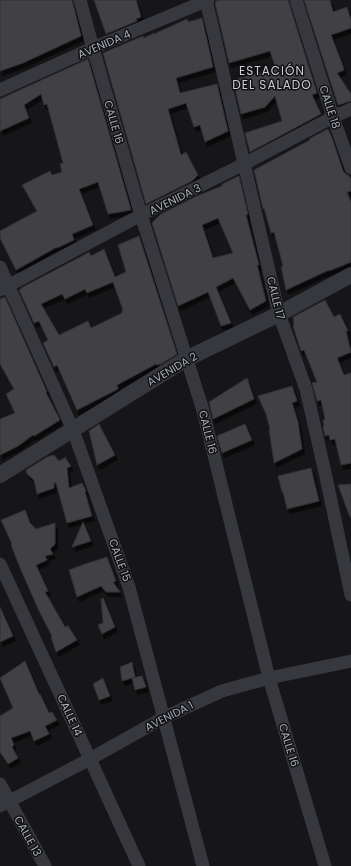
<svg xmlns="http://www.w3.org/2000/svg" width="351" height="866" viewBox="0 0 351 866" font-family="Poppins,sans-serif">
<defs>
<filter id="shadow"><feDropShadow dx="2.5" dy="4.5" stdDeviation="0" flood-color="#0009"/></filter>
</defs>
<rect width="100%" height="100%" fill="#161618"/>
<g fill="#404145" stroke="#303034" fill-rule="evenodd" filter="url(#shadow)">
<path d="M 0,0 L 72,0 L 81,36 L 23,63 L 0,71 Z"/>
<path d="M 94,0 L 136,0 L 141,17 L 136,19 L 137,21 L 106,34 Z"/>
<path d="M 221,0 L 288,0 L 317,93 L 312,95 L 321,114 L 250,152 L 245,133 L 282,121 L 275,96 L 265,107 L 241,114 L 233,80 L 276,69 L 270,51 L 229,63 L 215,3 L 216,1 Z"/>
<path d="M 304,0 L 330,0 L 333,12 L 347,7 L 351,20 L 351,28 L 331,35 L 343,66 L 344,70 L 337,73 L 351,94 L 351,101 L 338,105 Z"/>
<path d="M 202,18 L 213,67 L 176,78 L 180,93 L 217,84 L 228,131 L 205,142 L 200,125 L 194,127 L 186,103 L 168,109 L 181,155 L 186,152 L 198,175 L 192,181 L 146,204 L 103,53 L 143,36 L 144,38 L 154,33 L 154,34 L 187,19 L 188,22 Z"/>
<path d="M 88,59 L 131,210 L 108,214 L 98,182 L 79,189 L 93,225 L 72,234 L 74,240 L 57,248 L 57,247 L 16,270 L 0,238 L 0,231 L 37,211 L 22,185 L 50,171 L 52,175 L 62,172 L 60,164 L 63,163 L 47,104 L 44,105 L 41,94 L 24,105 L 29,118 L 0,131 L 0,99 Z"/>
<path d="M 328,129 L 332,138 L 343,171 L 346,174 L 349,176 L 351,179 L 351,191 L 347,192 L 351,202 L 351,262 L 329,271 L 329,270 L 286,290 L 281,267 L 283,266 L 274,232 L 271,233 L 264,208 L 263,209 L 254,170 L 310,140 L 309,139 Z"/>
<path d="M 239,176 L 248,214 L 246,215 L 259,265 L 257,265 L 266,301 L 250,310 L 233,278 L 216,287 L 231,323 L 221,326 L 208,292 L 178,306 L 152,223 L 161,214 L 197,196 L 222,186 L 222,184 ZM 218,218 L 233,253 L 213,258 L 202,225 Z"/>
<path d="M 139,236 L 177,354 L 161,364 L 157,365 L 156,364 L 117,385 L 118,389 L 77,410 L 57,365 L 54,367 L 43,343 L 48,340 L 39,321 L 34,323 L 19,290 L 21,289 L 21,288 L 82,256 L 89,252 L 91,256 L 104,249 L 115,277 L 126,272 L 118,245 ZM 113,282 L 123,310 L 122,310 L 122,313 L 91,328 L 88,321 L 59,335 L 41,304 L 62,294 L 65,299 L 85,289 L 87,293 Z"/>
<path d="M 5,297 L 47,392 L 46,393 L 60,420 L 34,436 L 33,435 L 18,446 L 0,455 L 0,419 L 15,413 L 6,394 L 14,389 L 0,364 L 0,299 Z"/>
<path d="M 325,300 L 334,317 L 340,314 L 348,331 L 346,331 L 351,352 L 337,358 L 344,375 L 351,373 L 351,463 L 341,465 L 335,439 L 330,440 L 329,435 L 325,436 L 323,427 L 324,426 L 323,420 L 325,419 L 321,400 L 317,401 L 312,383 L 317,382 L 304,350 L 301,351 L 293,326 L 294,325 L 293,317 Z"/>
<path d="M 247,378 L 254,399 L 213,419 L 209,402 Z"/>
<path d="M 292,386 L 297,401 L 292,403 L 298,422 L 302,449 L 274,463 L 269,429 L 270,429 L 266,414 L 258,396 Z"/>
<path d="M 99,424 L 115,455 L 97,465 L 89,431 Z"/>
<path d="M 245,424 L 252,440 L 222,453 L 217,436 Z"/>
<path d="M 54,455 L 59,461 L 66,457 L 66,459 L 71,466 L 67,468 L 69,488 L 82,483 L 86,491 L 85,492 L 92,516 L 67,523 L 56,483 L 54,483 L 54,488 L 37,494 L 34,480 L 27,474 L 26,470 L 47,457 Z"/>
<path d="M 311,468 L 319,501 L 287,509 L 283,492 L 282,492 L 278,476 Z"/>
<path d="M 351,484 L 351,517 L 350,517 L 338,485 Z"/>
<path d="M 25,510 L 30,523 L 36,529 L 55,523 L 55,544 L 50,549 L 53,554 L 45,556 L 47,560 L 36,565 L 48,591 L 45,592 L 65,627 L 68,626 L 77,640 L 56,652 L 51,637 L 52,636 L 39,611 L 21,570 L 11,545 L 12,544 L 1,520 Z"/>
<path d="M 83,522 L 91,541 L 72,547 Z"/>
<path d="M 107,557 L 116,581 L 113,582 L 120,592 L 106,592 L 101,586 L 77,597 L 69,570 L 85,564 Z"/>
<path d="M 103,598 L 115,627 L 102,634 L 98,625 L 103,623 L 101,599 Z"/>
<path d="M 0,607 L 13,636 L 0,642 Z"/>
<path d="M 25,661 L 39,694 L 40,694 L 49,713 L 52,712 L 57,720 L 45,726 L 49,734 L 34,741 L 30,731 L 11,738 L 14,745 L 12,747 L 18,758 L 8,764 L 0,752 L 0,716 L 13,708 L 0,678 Z"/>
<path d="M 132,662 L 135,677 L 122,681 L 120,667 Z"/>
<path d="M 142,676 L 146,687 L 135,690 L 132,678 Z"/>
<path d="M 103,678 L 110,696 L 99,700 L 93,684 Z"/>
</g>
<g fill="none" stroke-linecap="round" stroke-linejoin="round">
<g stroke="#37383d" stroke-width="13">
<path d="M 80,0 L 93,48 L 141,215 L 202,407 L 269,678 L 325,866"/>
<path d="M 206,0 L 279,314 L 306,389 L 326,477 L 351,595"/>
<path d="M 296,0 L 333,117 L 351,168"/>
<path d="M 0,90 L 93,48 L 208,0"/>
<path d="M 0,267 L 73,430 L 129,587 L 203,866"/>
<path d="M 0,290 L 141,215 L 244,164 L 333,117 L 351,109"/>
<path d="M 0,564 L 90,759 L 139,866"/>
<path d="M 0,784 L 45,866"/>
<path d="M 0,806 L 90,759 L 163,718 L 222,691 L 269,678 L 351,661"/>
</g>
<path stroke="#37383d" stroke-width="16" d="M 0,475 L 186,359 L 279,314 L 351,275"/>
</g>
<g text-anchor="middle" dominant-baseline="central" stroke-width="3" stroke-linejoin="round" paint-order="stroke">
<g font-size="11" fill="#a8adb8" stroke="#111113">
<text transform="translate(104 44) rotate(-23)">AVENIDA 4</text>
<text transform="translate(330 107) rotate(72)">CALLE 18</text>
<text transform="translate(114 122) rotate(74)">CALLE 16</text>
<text transform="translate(175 199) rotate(-26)">AVENIDA 3</text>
<text transform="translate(276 298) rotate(76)">CALLE 17</text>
<text transform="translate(172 369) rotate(-30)">AVENIDA 2</text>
<text transform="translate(208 432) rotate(76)">CALLE 16</text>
<text transform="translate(120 560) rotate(70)">CALLE 15</text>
<text transform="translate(70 715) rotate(65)">CALLE 14</text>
<text transform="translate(169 716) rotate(-27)">AVENIDA 1</text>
<text transform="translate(289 745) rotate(73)">CALLE 16</text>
<text transform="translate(28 836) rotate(61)">CALLE 13</text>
</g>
<g font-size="12" letter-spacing="1" fill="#c9ccd4" stroke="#111113">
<text x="272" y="70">ESTACIÓN<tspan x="272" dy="14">DEL SALADO</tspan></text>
</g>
</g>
</svg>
